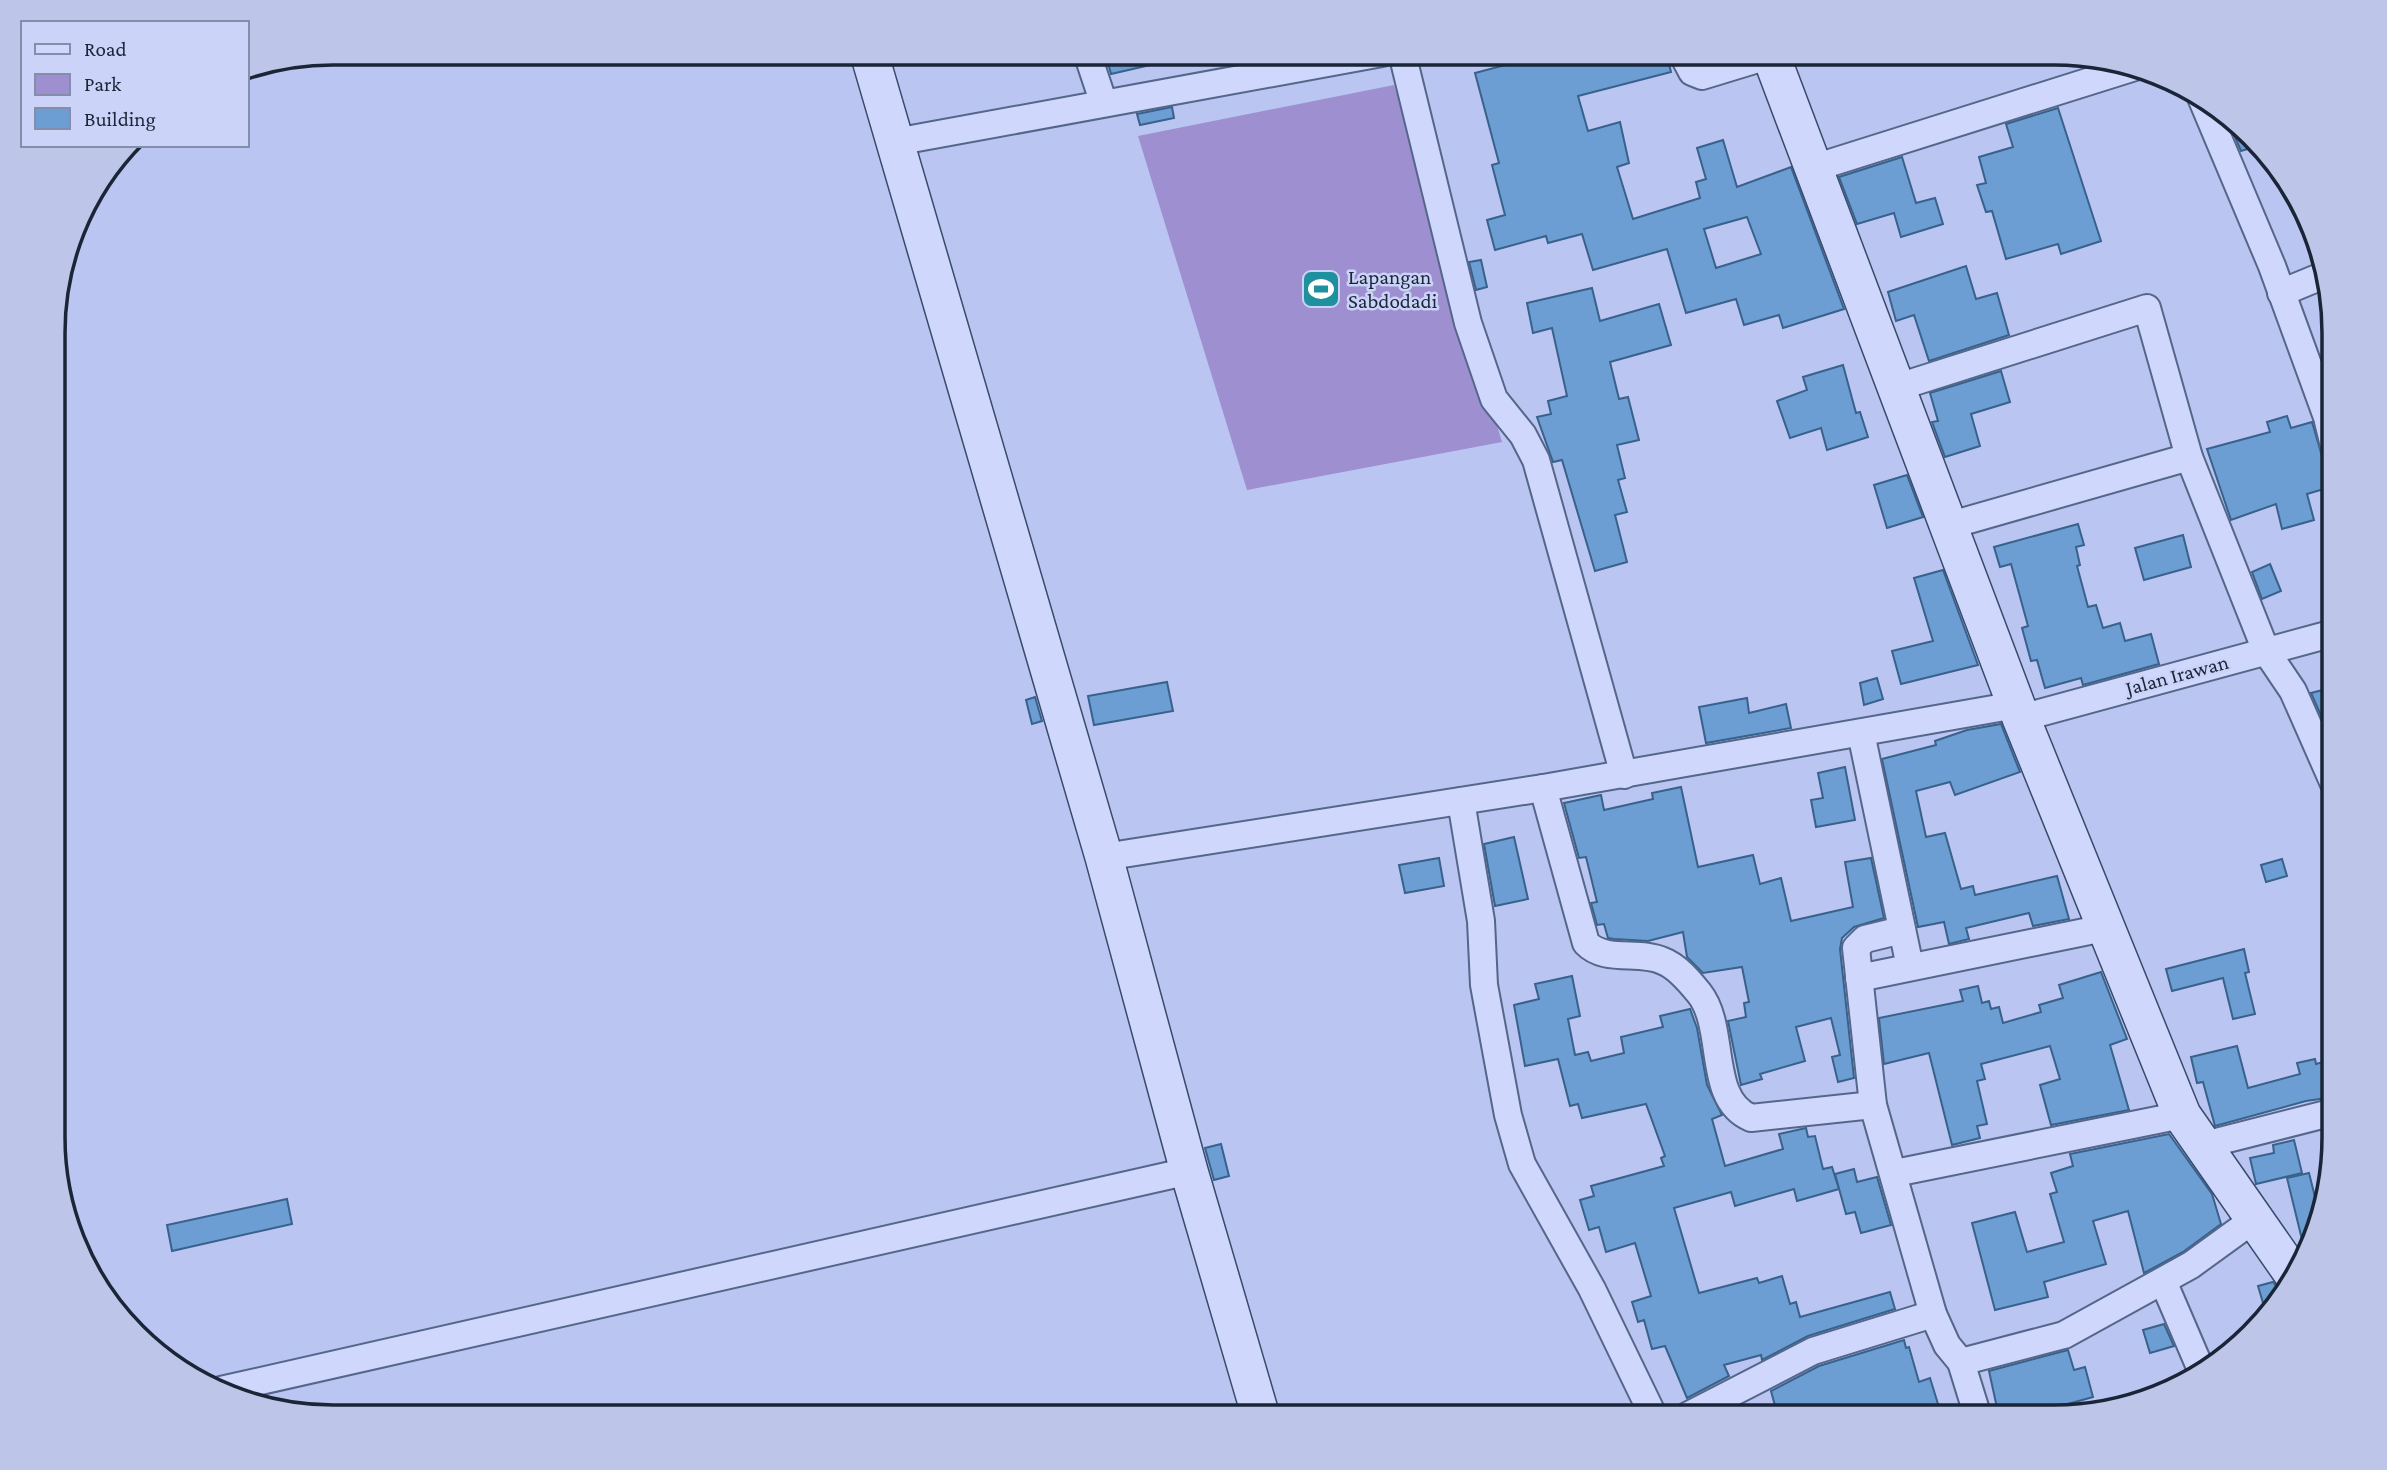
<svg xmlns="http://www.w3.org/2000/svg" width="2387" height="1470" viewBox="0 0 2387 1470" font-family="'Crimson Pro',serif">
<rect width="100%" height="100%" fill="#bbc5f1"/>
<path fill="#9d8fd0" d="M 1394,85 L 1502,442 L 1247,490 L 1138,136 Z"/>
<g fill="#6d9ed3" stroke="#38618b" stroke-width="2" fill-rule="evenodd">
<path d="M 1105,52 L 1171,52 L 1172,60 L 1111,74 Z"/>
<path d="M 1538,52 L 1666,52 L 1671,72 L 1578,96 L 1588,131 L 1620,122 L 1629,163 L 1617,167 L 1633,219 L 1700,198 L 1696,182 L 1706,179 L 1697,148 L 1723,140 L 1737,187 L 1791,167 L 1844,309 L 1783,328 L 1779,315 L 1744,325 L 1736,299 L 1686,313 L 1667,249 L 1593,270 L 1582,234 L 1548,243 L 1546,236 L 1495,250 L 1487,220 L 1505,215 L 1492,165 L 1499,163 L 1475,73 L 1539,56 ZM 1747,217 L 1761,254 L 1716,268 L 1704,229 Z"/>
<path d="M 1172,107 L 1174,118 L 1140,125 L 1137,114 Z"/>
<path d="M 2058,108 L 2101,241 L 2061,254 L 2058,244 L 2006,259 L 1992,211 L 1986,212 L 1977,185 L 1986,183 L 1979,157 L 2013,147 L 2006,124 Z"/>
<path d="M 2227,118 L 2254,147 L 2241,151 Z"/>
<path d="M 1902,157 L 1916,203 L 1935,198 L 1943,224 L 1901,237 L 1894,213 L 1857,224 L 1839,177 Z"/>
<path d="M 1481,260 L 1487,287 L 1476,290 L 1469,262 Z"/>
<path d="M 1966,266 L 1976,299 L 1997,293 L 2009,335 L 1929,361 L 1914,315 L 1896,321 L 1888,292 Z"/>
<path d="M 1592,288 L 1600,321 L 1659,304 L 1671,345 L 1610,362 L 1619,399 L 1628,397 L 1639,440 L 1617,445 L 1625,478 L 1618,480 L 1627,512 L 1615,515 L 1627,562 L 1595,571 L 1562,460 L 1553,462 L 1537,417 L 1551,414 L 1548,401 L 1567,396 L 1552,328 L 1533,333 L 1527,303 Z"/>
<path d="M 1843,365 L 1856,413 L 1860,412 L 1868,437 L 1827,450 L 1821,428 L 1790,438 L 1777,401 L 1807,390 L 1803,377 Z"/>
<path d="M 2001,371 L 2010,402 L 1971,414 L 1980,446 L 1945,457 L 1932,422 L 1938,421 L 1930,393 Z"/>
<path d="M 2287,416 L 2291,428 L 2312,422 L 2322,456 L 2334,461 L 2334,486 L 2307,494 L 2314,520 L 2282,529 L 2276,504 L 2231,520 L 2207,449 L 2270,432 L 2267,422 Z"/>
<path d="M 1907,475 L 1923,517 L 1887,528 L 1874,485 Z"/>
<path d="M 2078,524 L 2084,545 L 2076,547 L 2080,565 L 2077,566 L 2088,607 L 2096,605 L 2103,628 L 2120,623 L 2125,641 L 2151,634 L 2159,664 L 2083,685 L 2081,678 L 2045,688 L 2037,660 L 2031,661 L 2022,628 L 2028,626 L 2011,564 L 2000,567 L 1994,547 Z"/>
<path d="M 2183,535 L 2191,567 L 2144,580 L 2135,548 Z"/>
<path d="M 2270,564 L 2281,591 L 2262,599 L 2252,572 Z"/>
<path d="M 1943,570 L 1978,665 L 1901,684 L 1892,651 L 1933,641 L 1914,578 Z"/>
<path d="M 1877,678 L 1883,699 L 1864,705 L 1860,683 Z"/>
<path d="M 1167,682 L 1173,711 L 1094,725 L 1088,696 Z"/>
<path d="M 2334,687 L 2334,725 L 2326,727 L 2311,693 Z"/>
<path d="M 1035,697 L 1042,721 L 1032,724 L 1026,700 Z"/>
<path d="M 1747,698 L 1749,713 L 1786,704 L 1791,728 L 1706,743 L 1699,707 Z"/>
<path d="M 2001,724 L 2020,772 L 1955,795 L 1950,782 L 1916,791 L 1926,837 L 1945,833 L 1961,889 L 1973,886 L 1975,895 L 2057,876 L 2069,919 L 2033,926 L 2029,913 L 1966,928 L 1969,939 L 1949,944 L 1944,922 L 1918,927 L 1882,759 L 1936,745 L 1935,741 L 1967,730 Z"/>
<path d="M 1845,767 L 1855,820 L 1816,827 L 1811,800 L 1823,798 L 1818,773 Z"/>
<path d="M 1681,787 L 1698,867 L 1753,855 L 1760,884 L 1781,878 L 1791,921 L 1853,907 L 1845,862 L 1871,858 L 1884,918 L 1854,927 L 1842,938 L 1840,949 L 1854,1078 L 1838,1082 L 1832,1057 L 1840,1055 L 1831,1018 L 1796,1027 L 1805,1061 L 1760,1074 L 1762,1079 L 1741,1085 L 1728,1021 L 1746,1017 L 1744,1003 L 1749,1002 L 1742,967 L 1703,973 L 1687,957 L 1683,932 L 1648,941 L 1614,939 L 1608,938 L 1604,924 L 1597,925 L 1591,903 L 1597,902 L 1586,857 L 1579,858 L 1564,803 L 1601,795 L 1604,810 L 1653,799 L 1652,793 Z"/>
<path d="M 1514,837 L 1528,899 L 1495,906 L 1484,844 Z"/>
<path d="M 1439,858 L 1444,886 L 1405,893 L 1399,865 Z"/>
<path d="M 2282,859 L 2287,876 L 2266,882 L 2261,865 Z"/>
<path d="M 2244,949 L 2249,972 L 2245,973 L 2255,1014 L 2233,1019 L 2223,978 L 2172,991 L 2166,969 Z"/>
<path d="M 2101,972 L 2127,1039 L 2110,1045 L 2129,1110 L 2051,1125 L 2040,1085 L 2060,1079 L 2050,1046 L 1981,1064 L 1985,1079 L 1977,1081 L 1987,1124 L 1977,1126 L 1980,1138 L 1952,1145 L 1929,1053 L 1884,1064 L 1879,1018 L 1963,1001 L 1960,990 L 1978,986 L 1982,1003 L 1989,1001 L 1991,1009 L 1999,1007 L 2003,1023 L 2041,1012 L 2039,1005 L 2063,998 L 2059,985 Z"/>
<path d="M 1572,976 L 1580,1016 L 1568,1019 L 1575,1055 L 1588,1052 L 1591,1061 L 1624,1053 L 1621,1037 L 1663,1027 L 1660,1016 L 1690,1009 L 1697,1028 L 1707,1085 L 1722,1115 L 1712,1119 L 1725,1166 L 1783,1149 L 1779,1134 L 1806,1128 L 1808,1137 L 1815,1136 L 1823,1169 L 1832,1167 L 1839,1189 L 1797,1201 L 1794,1189 L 1735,1206 L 1731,1192 L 1674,1208 L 1699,1293 L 1757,1278 L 1759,1283 L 1782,1276 L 1790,1304 L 1796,1302 L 1800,1317 L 1890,1292 L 1895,1309 L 1808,1336 L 1762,1360 L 1761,1355 L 1724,1365 L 1729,1376 L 1687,1398 L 1665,1346 L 1652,1349 L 1644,1320 L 1638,1322 L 1632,1302 L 1651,1296 L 1635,1243 L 1606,1252 L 1599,1227 L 1589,1230 L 1580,1200 L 1594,1196 L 1591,1186 L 1664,1166 L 1661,1158 L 1665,1156 L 1646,1104 L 1582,1118 L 1578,1104 L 1570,1106 L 1558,1059 L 1525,1066 L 1514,1005 L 1539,999 L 1535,984 Z"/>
<path d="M 2237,1046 L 2248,1088 L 2300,1074 L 2297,1063 L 2315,1059 L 2316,1064 L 2334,1059 L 2334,1097 L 2306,1101 L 2215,1126 L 2203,1082 L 2197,1083 L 2191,1057 Z"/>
<path d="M 2169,1134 L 2212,1194 L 2221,1224 L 2183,1252 L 2144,1273 L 2128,1211 L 2093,1221 L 2106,1264 L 2044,1282 L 2048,1297 L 1995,1310 L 1972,1223 L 2015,1212 L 2027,1252 L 2064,1242 L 2050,1194 L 2057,1192 L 2051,1173 L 2073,1166 L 2070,1154 Z"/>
<path d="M 2294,1140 L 2302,1173 L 2256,1184 L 2250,1158 L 2274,1153 L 2273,1145 Z"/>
<path d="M 1221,1144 L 1229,1176 L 1214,1180 L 1205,1148 Z"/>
<path d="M 1854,1169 L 1857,1182 L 1877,1177 L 1891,1225 L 1861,1233 L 1855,1212 L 1846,1214 L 1835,1174 Z"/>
<path d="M 2309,1173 L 2321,1221 L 2306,1256 L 2287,1178 Z"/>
<path d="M 287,1199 L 292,1224 L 172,1251 L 167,1225 Z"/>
<path d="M 2273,1282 L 2283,1296 L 2266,1313 L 2258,1286 Z"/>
<path d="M 2164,1324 L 2174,1346 L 2150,1353 L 2143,1330 Z"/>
<path d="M 1904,1340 L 1906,1348 L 1909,1347 L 1919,1382 L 1930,1378 L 1942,1417 L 1887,1417 L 1884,1406 L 1847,1417 L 1778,1417 L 1771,1391 L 1819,1366 Z"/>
<path d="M 2068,1350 L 2074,1370 L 2085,1367 L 2093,1397 L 2057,1407 L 2060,1417 L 1999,1417 L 1989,1371 Z"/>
<path d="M 1738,1408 L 1740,1417 L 1719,1417 Z"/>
</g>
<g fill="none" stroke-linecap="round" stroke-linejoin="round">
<defs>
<g id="street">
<path d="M 1087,53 L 1103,101"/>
<path d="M 1402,53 L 1468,323 L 1494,399 L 1523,435 L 1536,460 L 1624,775"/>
<path d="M 1682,53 L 1692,72 L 1702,76 L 1771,55"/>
<path d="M 2200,95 L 2272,266 L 2327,417 L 2334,446"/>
<path d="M 895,142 L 1382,53"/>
<path d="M 1814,168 L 2138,66"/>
<path d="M 2281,293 L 2322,276"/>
<path d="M 1895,388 L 2147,308 L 2189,457 L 2266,651 L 2293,691 L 2334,784"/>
<path d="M 1951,525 L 2189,457"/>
<path d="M 2021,718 L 2334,633"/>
<path d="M 1861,733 L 1910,967"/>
<path d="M 1543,788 L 1586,943 C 1605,963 1639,950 1663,961 C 1677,966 1690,982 1699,993 C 1727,1028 1706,1099 1751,1118 L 1873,1105"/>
<path d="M 1461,801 L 1481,921 L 1484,985 L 1508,1115 L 1522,1164 L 1592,1289 L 1654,1417"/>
<path d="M 1104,857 L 1543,788 L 2016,705"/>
<path d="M 1902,930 L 1865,939 L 1856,948 L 1873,1105 L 1933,1314 L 1947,1345 L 1961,1362 L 1978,1417"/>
<path d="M 1859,978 L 2104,928"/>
<path d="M 2204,1145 L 2334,1112"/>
<path d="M 1895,1173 L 2182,1115"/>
<path d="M 2163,1281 L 2202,1372"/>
<path d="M 1961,1362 L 2064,1335 L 2191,1265 L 2253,1220"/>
<path d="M 221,1390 L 1189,1171"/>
<path d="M 1685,1417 L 1813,1351 L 1933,1314"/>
</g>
<g id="secondary">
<path d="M 869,53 L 1104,857 L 1189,1171 L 1261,1417"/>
<path d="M 1770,53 L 2021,718 L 2182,1115 L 2295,1277"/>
</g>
</defs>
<use href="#street" stroke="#54678a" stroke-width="30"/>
<use href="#secondary" stroke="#374b6b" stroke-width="40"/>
<use href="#street" stroke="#cfd7fc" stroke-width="26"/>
<use href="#secondary" stroke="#cfd7fc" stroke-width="37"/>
</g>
<defs>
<symbol id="stadium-square" viewBox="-11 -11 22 22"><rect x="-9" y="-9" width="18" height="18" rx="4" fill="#1f909d" stroke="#cbd3f8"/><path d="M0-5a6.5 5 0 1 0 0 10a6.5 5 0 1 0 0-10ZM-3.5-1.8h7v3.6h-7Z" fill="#fff"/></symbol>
</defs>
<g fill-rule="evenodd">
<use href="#stadium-square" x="1299" y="267" width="44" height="44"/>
</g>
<g text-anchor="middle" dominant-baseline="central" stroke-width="5" stroke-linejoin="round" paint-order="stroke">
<g font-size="21" fill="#1a2637" stroke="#cbd3f8" text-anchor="start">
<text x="1348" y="277">Lapangan<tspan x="1348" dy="24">Sabdodadi</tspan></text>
</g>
<g font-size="21" fill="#1a2637" stroke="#cbd3f8">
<text transform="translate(2177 675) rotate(-15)">Jalan Irawan</text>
</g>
</g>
<path d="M0 0H2387V1470H0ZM333 65H2054A268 268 0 0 1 2322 333V1137A268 268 0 0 1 2054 1405H333A268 268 0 0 1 65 1137V333A268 268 0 0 1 333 65Z" fill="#bdc5e9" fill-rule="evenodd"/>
<path fill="none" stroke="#1a2637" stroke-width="3.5" d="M333 65H2054A268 268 0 0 1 2322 333V1137A268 268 0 0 1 2054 1405H333A268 268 0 0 1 65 1137V333A268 268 0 0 1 333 65Z"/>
<rect x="21" y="21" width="228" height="126" fill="#cbd3f8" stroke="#848eab" stroke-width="2"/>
<rect x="35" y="44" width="35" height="10" fill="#cfd7fc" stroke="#848eab" stroke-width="2"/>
<text x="84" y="56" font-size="21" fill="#1a2637">Road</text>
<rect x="35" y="74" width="35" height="21" fill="#9d8fd0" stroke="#848eab" stroke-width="2"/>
<text x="84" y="91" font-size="21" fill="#1a2637">Park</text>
<rect x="35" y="108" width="35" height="21" fill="#6d9ed3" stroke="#848eab" stroke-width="2"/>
<text x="84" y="126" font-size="21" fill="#1a2637">Building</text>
</svg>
